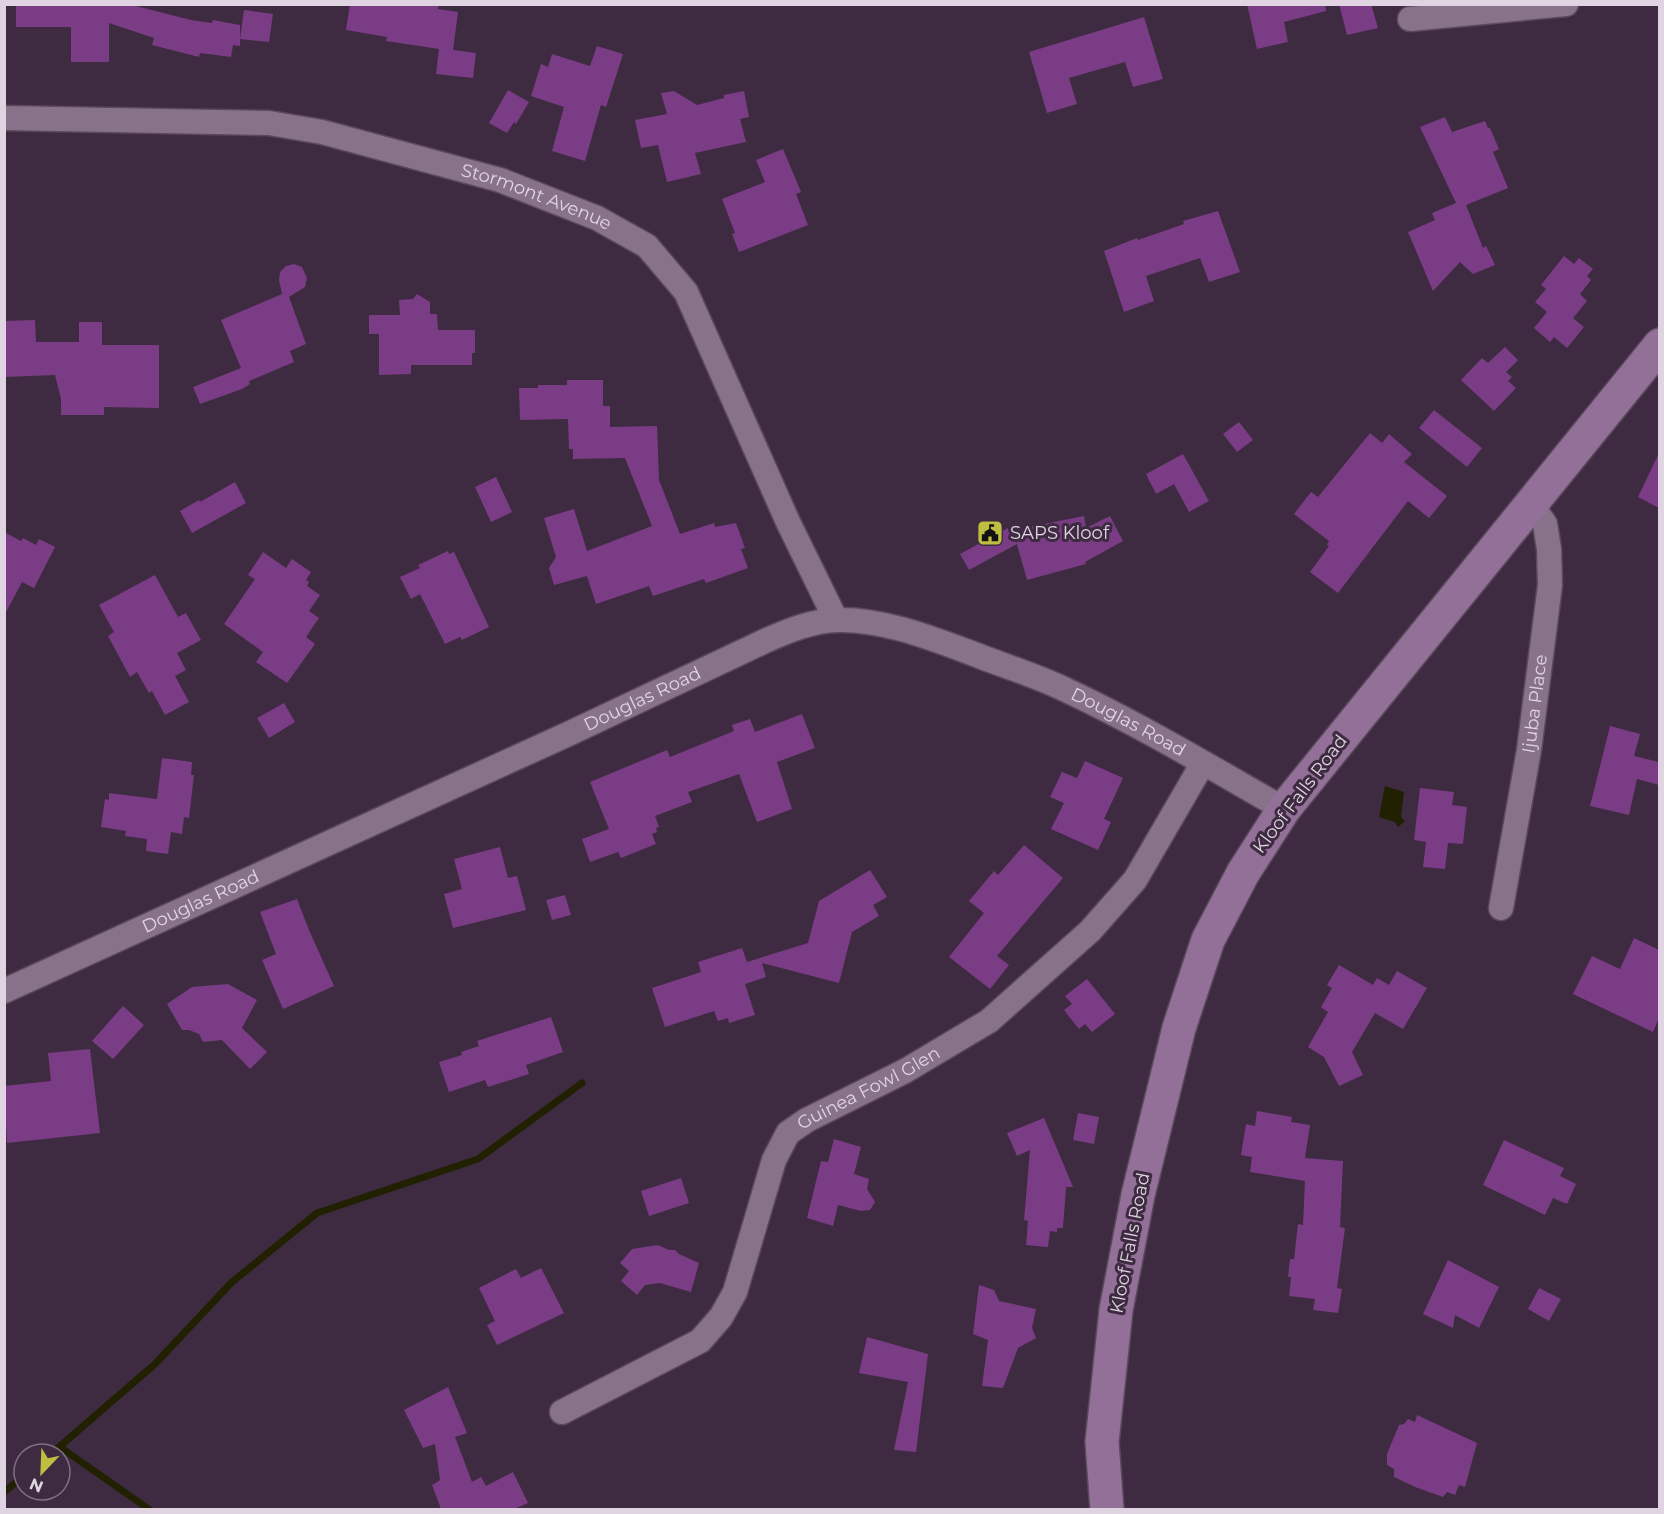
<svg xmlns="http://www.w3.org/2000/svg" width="1664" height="1514" viewBox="0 0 1664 1514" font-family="Montserrat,sans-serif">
<rect width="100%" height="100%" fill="#3e2b41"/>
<path fill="#212000" d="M 1385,786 L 1404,792 L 1401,817 L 1405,821 L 1398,827 L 1395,822 L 1379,817 Z"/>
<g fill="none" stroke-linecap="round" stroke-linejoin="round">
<g stroke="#212000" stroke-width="7">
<path d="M 60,1447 L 150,1510"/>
<path d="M 51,1454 L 155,1364 L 232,1282 L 317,1213 L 478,1159 L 582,1083"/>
<path d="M 4,1492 L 24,1476"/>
</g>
</g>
<g fill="#7a3c84">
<path d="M 16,4 L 128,4 L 191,20 L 212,23 L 213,20 L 240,25 L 240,46 L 233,45 L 231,57 L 200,53 L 199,57 L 152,45 L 154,38 L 109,23 L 109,62 L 71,62 L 71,27 L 16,27 Z"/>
<path d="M 350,4 L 439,4 L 438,9 L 458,12 L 453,50 L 476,53 L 473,78 L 436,74 L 439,49 L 386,41 L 387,37 L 346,30 Z"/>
<path d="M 1247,4 L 1325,4 L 1326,11 L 1284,22 L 1288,42 L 1257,49 Z"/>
<path d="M 1339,4 L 1371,4 L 1378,28 L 1347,35 Z"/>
<path d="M 244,10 L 273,14 L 269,42 L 240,39 Z"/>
<path d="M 1144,17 L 1163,79 L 1133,87 L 1125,62 L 1069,78 L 1077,104 L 1047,113 L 1029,52 Z"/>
<path d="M 597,46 L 623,54 L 606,107 L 601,105 L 585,161 L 552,151 L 564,107 L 531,96 L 541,64 L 548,67 L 552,54 L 590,66 Z"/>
<path d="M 508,90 L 529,102 L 516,124 L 514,122 L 507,133 L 489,123 Z"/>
<path d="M 674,91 L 697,105 L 724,98 L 724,95 L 744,91 L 749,117 L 740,119 L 746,142 L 695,153 L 701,174 L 667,182 L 658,145 L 641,148 L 635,120 L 667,114 L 661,93 Z"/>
<path d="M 1445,117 L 1452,132 L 1485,121 L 1488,128 L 1490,128 L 1499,149 L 1493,152 L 1508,188 L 1466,205 L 1483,248 L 1486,246 L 1495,265 L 1473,274 L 1460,262 L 1433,291 L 1408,232 L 1435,220 L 1432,213 L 1456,203 L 1420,127 Z"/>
<path d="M 783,149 L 801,192 L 796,194 L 808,225 L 739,252 L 732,234 L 735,233 L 722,199 L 765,182 L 756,160 Z"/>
<path d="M 1218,211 L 1240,272 L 1209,282 L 1200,258 L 1146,276 L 1154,301 L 1124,312 L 1104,251 L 1137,238 L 1138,240 L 1184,224 L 1183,221 Z"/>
<path d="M 1564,256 L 1574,264 L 1579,258 L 1593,269 L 1587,276 L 1591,280 L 1580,294 L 1587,301 L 1573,318 L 1584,327 L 1567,348 L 1554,337 L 1550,342 L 1534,328 L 1547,312 L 1535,302 L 1546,289 L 1541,285 Z"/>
<path d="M 294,264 L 302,267 L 307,278 L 305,287 L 289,297 L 306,344 L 290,351 L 294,362 L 249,381 L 250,384 L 242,389 L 200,404 L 193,387 L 241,368 L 221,320 L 282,294 L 279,280 L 280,272 L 286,266 Z"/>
<path d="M 417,294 L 430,302 L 430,314 L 437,314 L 438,330 L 475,330 L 475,353 L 472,353 L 472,365 L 411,365 L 411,374 L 379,375 L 379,334 L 369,334 L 369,315 L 400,315 L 399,300 L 413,299 Z"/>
<path d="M 35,320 L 36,342 L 79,342 L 79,322 L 102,322 L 102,345 L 159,345 L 159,408 L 104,407 L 104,415 L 61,415 L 61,399 L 55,375 L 4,377 L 4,321 Z"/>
<path d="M 1505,347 L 1518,360 L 1506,372 L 1512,377 L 1508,381 L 1516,388 L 1494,411 L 1461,380 L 1482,358 L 1488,363 Z"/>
<path d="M 567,380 L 603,380 L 603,406 L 610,406 L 610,427 L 657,426 L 659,480 L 680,534 L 714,523 L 715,527 L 736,523 L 745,548 L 741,549 L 748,568 L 706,583 L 704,579 L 653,596 L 649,586 L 596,604 L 587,576 L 554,585 L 549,568 L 556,557 L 544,518 L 574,509 L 587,551 L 652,526 L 625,458 L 573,459 L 573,449 L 569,449 L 568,419 L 520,420 L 519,388 L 538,388 L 538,385 L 567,385 Z"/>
<path d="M 1434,410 L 1482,448 L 1467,467 L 1419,428 Z"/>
<path d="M 1239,422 L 1253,440 L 1237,452 L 1223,434 Z"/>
<path d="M 1370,433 L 1382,443 L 1389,434 L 1412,454 L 1404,462 L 1447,496 L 1429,518 L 1408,501 L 1338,593 L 1310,572 L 1329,546 L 1327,545 L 1329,541 L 1294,514 L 1311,492 L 1318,497 Z"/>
<path d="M 1659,453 L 1659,508 L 1638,497 Z"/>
<path d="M 1183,454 L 1209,501 L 1189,512 L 1174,484 L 1156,494 L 1146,474 Z"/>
<path d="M 496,477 L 512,512 L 491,522 L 475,487 Z"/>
<path d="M 235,482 L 246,503 L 192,533 L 180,511 L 199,500 L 200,502 Z"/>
<path d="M 1084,516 L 1086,528 L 1110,516 L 1123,541 L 1085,562 L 1086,564 L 1027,580 L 1013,530 Z"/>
<path d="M 1008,528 L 1017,544 L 969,570 L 960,554 Z"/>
<path d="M 4,532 L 21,541 L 23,538 L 36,545 L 39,539 L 55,547 L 34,588 L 22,582 L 4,616 Z"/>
<path d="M 448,551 L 449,554 L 454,552 L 489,627 L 462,640 L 460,637 L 445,644 L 420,594 L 411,599 L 400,577 L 420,568 L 418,565 Z"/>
<path d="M 263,552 L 286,568 L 292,559 L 311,572 L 306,580 L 309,582 L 307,586 L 320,595 L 309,611 L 319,618 L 306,637 L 315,644 L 287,683 L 256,662 L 263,652 L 224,624 L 255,579 L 248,575 Z"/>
<path d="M 155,575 L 178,617 L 186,613 L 201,640 L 177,653 L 186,670 L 175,676 L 189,702 L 165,715 L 152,691 L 149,693 L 137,672 L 130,677 L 108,636 L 114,632 L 99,605 Z"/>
<path d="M 284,703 L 295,722 L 269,738 L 257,718 Z"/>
<path d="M 802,714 L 815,748 L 777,762 L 792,809 L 757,822 L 739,774 L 688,792 L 692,802 L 655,816 L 659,827 L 656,828 L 657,832 L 652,834 L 656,844 L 621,858 L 618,852 L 590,862 L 582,839 L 609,829 L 590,782 L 667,750 L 670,757 L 734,731 L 732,725 L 750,719 L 755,732 Z"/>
<path d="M 1610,726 L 1640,734 L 1634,756 L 1659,762 L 1659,785 L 1637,779 L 1629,815 L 1590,806 Z"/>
<path d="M 162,758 L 192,762 L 191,775 L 194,775 L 189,818 L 184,817 L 182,834 L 171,832 L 168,854 L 146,851 L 147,839 L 125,836 L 126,831 L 101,827 L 105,799 L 109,800 L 109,793 L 157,799 Z"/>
<path d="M 1085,761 L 1123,778 L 1104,819 L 1111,822 L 1098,850 L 1051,829 L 1064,803 L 1050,797 L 1062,772 L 1077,778 Z"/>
<path d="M 1420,788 L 1454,792 L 1452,805 L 1467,807 L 1463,844 L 1448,843 L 1445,869 L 1423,867 L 1426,842 L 1414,840 Z"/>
<path d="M 1024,845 L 1063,878 L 997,956 L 1009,965 L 990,989 L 949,957 L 984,913 L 969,901 L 994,871 L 998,875 Z"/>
<path d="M 500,847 L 508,878 L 517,876 L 526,910 L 453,928 L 444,894 L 462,889 L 454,859 Z"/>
<path d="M 870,870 L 887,897 L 873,905 L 879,916 L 852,932 L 839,983 L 762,963 L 766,977 L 745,984 L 755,1015 L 729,1023 L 728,1018 L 718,1021 L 714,1011 L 665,1027 L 652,988 L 701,972 L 698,962 L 742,948 L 747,962 L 808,943 L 819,901 Z"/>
<path d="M 565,895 L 571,915 L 552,920 L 546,900 Z"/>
<path d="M 297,899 L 309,930 L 334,986 L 283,1009 L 262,960 L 276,954 L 260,912 Z"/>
<path d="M 1634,938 L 1659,950 L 1659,1018 L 1653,1032 L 1573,994 L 1592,956 L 1620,969 Z"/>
<path d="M 1339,965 L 1373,985 L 1377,978 L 1389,985 L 1397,971 L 1427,988 L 1403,1029 L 1375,1013 L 1352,1052 L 1363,1075 L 1339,1086 L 1324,1057 L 1308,1047 L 1328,1012 L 1321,1007 L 1332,988 L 1327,985 Z"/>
<path d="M 1087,979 L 1115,1014 L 1092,1032 L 1085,1024 L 1079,1029 L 1064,1010 L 1072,1004 L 1065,996 Z"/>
<path d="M 228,984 L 257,1000 L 242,1028 L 267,1052 L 250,1069 L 222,1040 L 203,1042 L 199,1034 L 189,1030 L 182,1030 L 167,1004 L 192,987 Z"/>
<path d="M 123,1006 L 144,1025 L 113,1059 L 92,1041 Z"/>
<path d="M 551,1017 L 563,1052 L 526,1065 L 529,1074 L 488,1087 L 485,1080 L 449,1092 L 439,1062 L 462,1055 L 461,1052 L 479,1046 L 477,1041 Z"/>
<path d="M 90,1049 L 100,1133 L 7,1143 L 4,1086 L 51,1081 L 48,1053 Z"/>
<path d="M 1257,1111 L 1292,1117 L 1291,1122 L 1310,1125 L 1305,1158 L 1343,1161 L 1340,1227 L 1345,1228 L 1337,1288 L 1342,1289 L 1338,1313 L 1313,1310 L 1315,1299 L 1289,1296 L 1291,1277 L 1288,1277 L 1290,1259 L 1294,1259 L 1298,1224 L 1303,1225 L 1305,1181 L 1250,1172 L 1252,1157 L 1241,1155 L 1246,1124 L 1255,1126 Z"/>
<path d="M 1078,1113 L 1099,1117 L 1094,1144 L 1073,1140 Z"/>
<path d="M 1044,1118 L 1073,1187 L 1066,1187 L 1063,1228 L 1057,1228 L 1057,1232 L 1050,1231 L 1048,1247 L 1026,1245 L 1028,1221 L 1024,1220 L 1030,1150 L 1017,1156 L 1007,1133 Z"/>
<path d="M 834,1139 L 861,1147 L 854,1174 L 869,1179 L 867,1189 L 875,1202 L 870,1210 L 861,1211 L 838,1205 L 833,1226 L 807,1218 L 821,1161 L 828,1162 Z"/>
<path d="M 1504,1140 L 1564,1168 L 1560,1176 L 1576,1184 L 1567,1204 L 1553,1198 L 1545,1215 L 1483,1185 Z"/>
<path d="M 681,1178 L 689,1203 L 649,1216 L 641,1191 Z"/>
<path d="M 658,1245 L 669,1250 L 675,1250 L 679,1254 L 699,1263 L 691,1292 L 660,1283 L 645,1285 L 637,1295 L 621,1281 L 629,1271 L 620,1263 L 632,1249 Z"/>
<path d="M 1448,1260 L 1499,1287 L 1479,1328 L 1455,1315 L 1453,1328 L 1423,1314 Z"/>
<path d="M 541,1268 L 564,1313 L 497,1345 L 487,1325 L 495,1321 L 479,1288 L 516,1269 L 521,1278 Z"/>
<path d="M 979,1285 L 994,1290 L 999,1301 L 1036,1309 L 1032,1328 L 1036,1338 L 1018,1348 L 1003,1388 L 982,1386 L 988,1340 L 973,1334 Z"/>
<path d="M 1539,1288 L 1561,1299 L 1549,1321 L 1528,1309 Z"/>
<path d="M 867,1337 L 928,1354 L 916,1452 L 894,1450 L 908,1382 L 859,1373 Z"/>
<path d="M 448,1387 L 467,1433 L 455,1437 L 472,1482 L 481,1477 L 486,1486 L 513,1472 L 528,1503 L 514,1509 L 441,1509 L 432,1485 L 440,1480 L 435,1444 L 423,1448 L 404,1410 Z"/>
<path d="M 1417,1415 L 1477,1443 L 1465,1487 L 1459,1485 L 1455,1495 L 1447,1492 L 1443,1497 L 1415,1487 L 1394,1477 L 1394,1469 L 1387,1465 L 1387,1454 L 1399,1425 L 1404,1424 L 1408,1419 L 1415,1422 Z"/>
</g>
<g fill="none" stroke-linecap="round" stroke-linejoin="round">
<defs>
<g id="minor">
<path d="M 1410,19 L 1566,4"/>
<path id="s1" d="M 4,118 L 269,123 L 322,132 L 500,180 L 597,218 L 647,246 L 686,292 L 788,522 L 836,620"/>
<path id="s2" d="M 1501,908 L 1529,750 L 1550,585 L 1549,549 L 1545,524 L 1531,504"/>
<path id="s3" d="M 4,991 L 566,735 L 767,640 C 790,630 812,621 837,620 C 884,619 931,638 974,654 C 1004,666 1035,675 1064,689 C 1139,724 1212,768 1284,809"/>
<path id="s4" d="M 562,1412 L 700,1341 L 721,1317 L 735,1292 L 774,1160 L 788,1133 L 807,1120 L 905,1071 L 989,1021 L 1090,931 L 1135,880 L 1203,763"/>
</g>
<path id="secondary" d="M 1107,1510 L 1102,1442 L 1116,1310 L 1138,1195 L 1179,1028 L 1208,940 L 1243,873 L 1284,809 L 1660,345"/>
</defs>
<use href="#minor" stroke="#59495b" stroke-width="27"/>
<use href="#secondary" stroke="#59495b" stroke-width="36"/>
<use href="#minor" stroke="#87728a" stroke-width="24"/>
<use href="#secondary" stroke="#927098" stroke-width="33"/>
</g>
<defs>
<symbol id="civic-square" viewBox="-11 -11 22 22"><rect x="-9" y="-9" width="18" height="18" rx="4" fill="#bfbe41" stroke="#3e2b41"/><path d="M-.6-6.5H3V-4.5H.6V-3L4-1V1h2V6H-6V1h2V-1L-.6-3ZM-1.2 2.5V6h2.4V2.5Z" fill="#111"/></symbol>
</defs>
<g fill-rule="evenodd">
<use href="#civic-square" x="975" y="518" width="30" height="30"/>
</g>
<g text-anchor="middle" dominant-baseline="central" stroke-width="6" stroke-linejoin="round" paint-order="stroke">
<g font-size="18" fill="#e0d4e2" stroke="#3e2b41">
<text stroke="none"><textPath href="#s1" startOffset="543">Stormont Avenue</textPath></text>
<text stroke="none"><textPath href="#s3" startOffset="702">Douglas Road</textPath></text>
<text stroke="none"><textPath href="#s2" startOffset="207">Ijuba Place</textPath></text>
<text stroke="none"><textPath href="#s3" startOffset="1224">Douglas Road</textPath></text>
<text transform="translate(1300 794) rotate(-53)">Kloof Falls Road</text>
<text stroke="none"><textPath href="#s3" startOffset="216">Douglas Road</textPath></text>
<text stroke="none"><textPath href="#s4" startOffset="476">Guinea Fowl Glen</textPath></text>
<text transform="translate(1130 1243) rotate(-79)">Kloof Falls Road</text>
</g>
<g font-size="18" fill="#e0d4e2" stroke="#3e2b41" text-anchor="start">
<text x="1010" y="533">SAPS Kloof</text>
</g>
</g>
<rect width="1664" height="1514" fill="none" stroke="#e0d4e2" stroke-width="12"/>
<g transform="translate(42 1472) rotate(203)"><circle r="28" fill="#3e2b41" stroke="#7f6f81" stroke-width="1.5"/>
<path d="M0-4.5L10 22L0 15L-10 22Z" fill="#bfbe41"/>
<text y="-9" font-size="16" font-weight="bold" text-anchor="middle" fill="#e0d4e2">N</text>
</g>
</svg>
